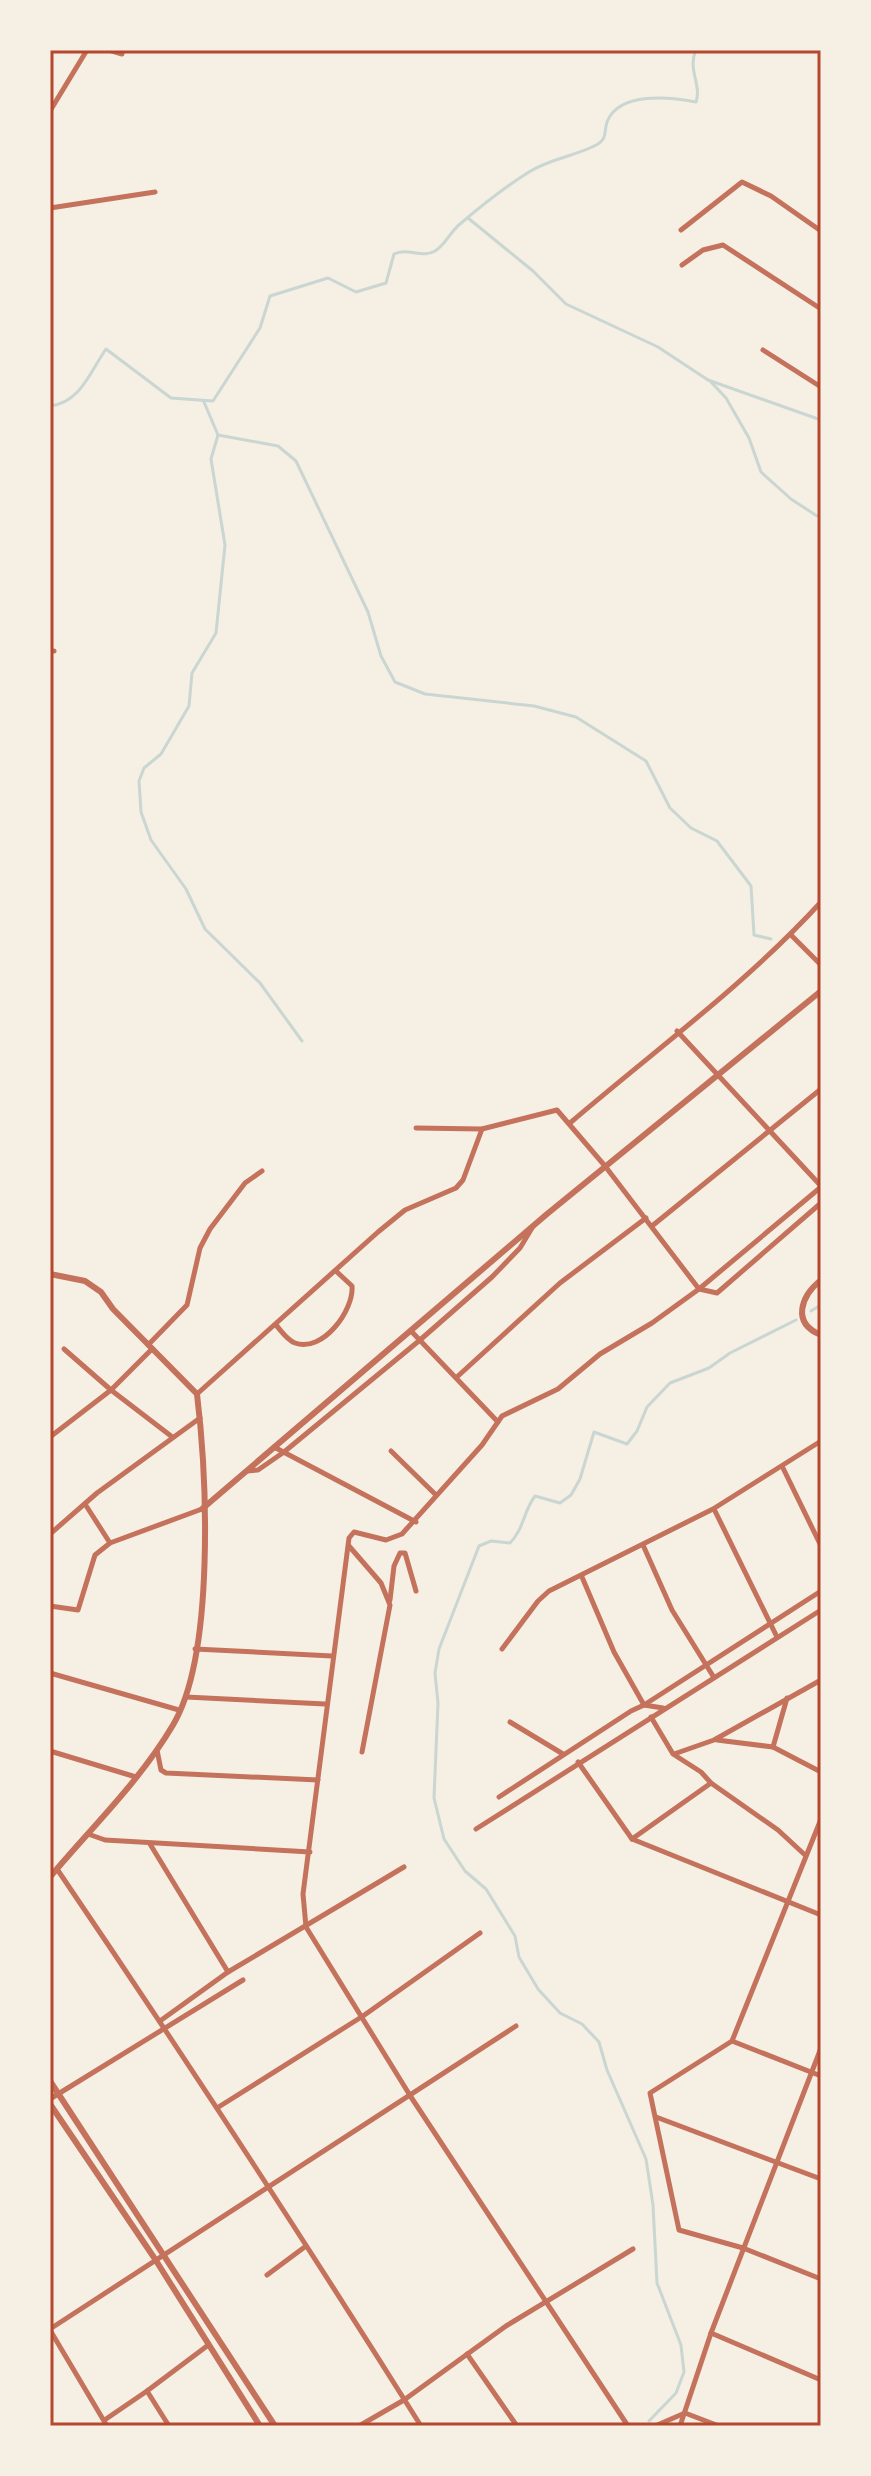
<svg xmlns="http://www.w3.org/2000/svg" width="871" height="2476" viewBox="0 0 871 2476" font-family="'Open Sans',sans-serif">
<rect width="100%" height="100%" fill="#f6efe4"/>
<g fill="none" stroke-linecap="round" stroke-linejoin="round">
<g stroke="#c9d6d2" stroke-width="3">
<path d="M 468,218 L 533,271 L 566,304 L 658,347 L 708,380 L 821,420"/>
<path d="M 711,382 L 726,398 L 749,438 L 761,472 L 791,499 L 817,516"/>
<path d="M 204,402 L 218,435 L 278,446 L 296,461 L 368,612 L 381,656 L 395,682 L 425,694 L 534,706 L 576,717 L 646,761 L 670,808 L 691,828 L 717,841 L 751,886 L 754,935 L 771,939"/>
<path d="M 50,406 C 80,403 90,372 106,349 L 171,398 L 213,401 L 260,328 L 270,296 L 328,278 L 356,292 L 386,283 L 394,254 C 407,247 422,259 435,251 C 446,244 450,232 460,224 C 481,206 505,187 529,172 C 551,158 577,156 598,144 C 607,139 604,131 607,122 C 619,91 671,97 696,102 C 702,85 687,69 696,50"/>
<path d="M 218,435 L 211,459 L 225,545 L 216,633 L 192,673 L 189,706 L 161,754 L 144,768 L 139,781 L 141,812 L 151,840 L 186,889 L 205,929 L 260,983 L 302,1041"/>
<path d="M 811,1311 L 821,1305"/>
<path d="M 649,2421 L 676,2393 L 684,2372 L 681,2345 L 657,2283 L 653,2205 L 646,2159 L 607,2070 L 599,2042 L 582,2024 L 560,2013 L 538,1989 L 519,1957 L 515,1936 L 486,1889 L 465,1871 L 444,1839 L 434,1798 L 438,1703 L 435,1673 L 439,1649 L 479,1546 L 491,1541 L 510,1543 C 524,1529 523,1512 535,1496 L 560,1503 L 571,1495 L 580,1479 L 594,1432 L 627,1444 L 637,1431 L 647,1407 L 670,1383 L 709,1368 L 730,1353 L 796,1320"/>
</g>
<g stroke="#c5725c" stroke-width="5">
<path d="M 109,50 L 122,54"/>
<path d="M 50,111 L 87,50"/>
<path d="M 50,208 L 155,192"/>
<path d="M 681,230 L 742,182 L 771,196 L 821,231"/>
<path d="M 682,265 L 703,250 L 723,245 L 821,309"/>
<path d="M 763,350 L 821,387"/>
<path d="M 50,651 L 54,651"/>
<path d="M 791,935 L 821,965"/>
<path d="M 677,1031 L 821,1186"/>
<path d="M 570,1123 C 654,1051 746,984 821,902"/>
<path d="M 416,1128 L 482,1129 L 557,1110 L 605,1166 L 699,1289 L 717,1293 L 821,1203"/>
<path d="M 652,1226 L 821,1089"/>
<path d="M 276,1325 C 282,1332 287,1340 295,1343 C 323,1353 354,1310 352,1286 L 337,1272"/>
<path d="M 412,1332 L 498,1422"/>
<path d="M 148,1345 L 187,1305 L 200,1248 L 210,1229 L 245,1183 L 262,1171"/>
<path d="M 64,1349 L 111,1390 L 152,1349"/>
<path d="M 458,1376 L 560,1283 L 646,1218"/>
<path d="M 197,1394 L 378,1232 L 405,1210 L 456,1188 L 463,1180 L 482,1129"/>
<path d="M 50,1437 L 111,1390 L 171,1436"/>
<path d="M 274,1447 L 416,1522"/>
<path d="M 391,1451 L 436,1495"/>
<path d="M 783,1468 L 821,1546"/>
<path d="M 247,1471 L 258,1470 L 284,1452 L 420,1340 L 492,1277 L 520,1248 L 532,1228"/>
<path d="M 85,1504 L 110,1543 L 202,1509"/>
<path d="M 714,1509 L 777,1637"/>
<path d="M 50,1534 L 97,1493 L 200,1418"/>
<path d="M 643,1545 L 672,1610 L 713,1676"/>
<path d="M 349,1546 L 381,1583 L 390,1605 L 362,1752"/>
<path d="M 582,1577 L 614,1652 L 644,1705 L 821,1591"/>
<path d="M 390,1600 L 394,1566 L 400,1553 L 405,1553 L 416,1591"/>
<path d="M 50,1606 L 78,1610 L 95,1555 L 110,1543"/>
<path d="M 195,1649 L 332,1656"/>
<path d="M 502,1649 L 538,1601 L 549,1591 L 713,1509 L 821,1441"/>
<path d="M 50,1673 L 179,1710"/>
<path d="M 186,1697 L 325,1704"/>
<path d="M 510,1722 L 563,1754"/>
<path d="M 717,1740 L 773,1747 L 821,1772"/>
<path d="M 773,1747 L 787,1698"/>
<path d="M 157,1750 L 161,1770 L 166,1773 L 318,1780"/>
<path d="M 50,1751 L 136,1777"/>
<path d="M 674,1754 L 714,1740 L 821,1680"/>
<path d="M 578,1762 L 632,1839 L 821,1915"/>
<path d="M 711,1783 L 778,1830 L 805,1855"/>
<path d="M 499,1797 L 631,1711 L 644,1705 L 663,1708"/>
<path d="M 821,1819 L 732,2041 L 650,2093 L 679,2230 L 743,2248 L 821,2279"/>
<path d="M 476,1829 L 821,1610"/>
<path d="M 88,1834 L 105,1840 L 310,1852"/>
<path d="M 632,1839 L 711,1783 L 701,1772 L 673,1754 L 651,1717"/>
<path d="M 150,1844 L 228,1972"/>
<path d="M 57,1869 C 182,2053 303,2238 421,2426"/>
<path d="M 160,2021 L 228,1972 L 404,1867"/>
<path d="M 732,2041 L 821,2076"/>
<path d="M 50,2099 L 243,1980"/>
<path d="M 217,2108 L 363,2016 L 480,1933"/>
<path d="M 656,2117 L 821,2179"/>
<path d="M 267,2275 L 306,2246"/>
<path d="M 50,2329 L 516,2026"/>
<path d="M 50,2330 L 107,2426"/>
<path d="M 711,2333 L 821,2380"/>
<path d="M 467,2354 L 517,2426"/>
<path d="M 106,2419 L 147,2391"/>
<path d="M 169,2426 L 147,2391 L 207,2346"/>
<path d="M 359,2426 L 404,2400 L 506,2326 L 633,2249"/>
<path d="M 628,2426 L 411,2097 L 306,1927 L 303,1894 L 349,1538 L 354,1532 L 386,1540 L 402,1534 L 482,1445 L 502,1416 L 558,1389 L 600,1354 L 652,1323 L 699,1289 L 821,1187"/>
<path d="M 655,2426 L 685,2413 L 719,2426"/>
<path d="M 680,2426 L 711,2333 L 821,2048"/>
</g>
<g stroke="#c5725c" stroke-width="6">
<path d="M 50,1274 L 85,1281 L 101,1292 L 113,1309 L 197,1394 C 207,1477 215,1654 173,1725 C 140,1781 91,1828 50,1877"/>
<path d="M 821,1280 C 801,1296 791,1323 821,1335"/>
<path d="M 202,1509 L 547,1214 L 821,991"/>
<path d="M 50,2081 L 275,2426"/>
<path d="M 50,2104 L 155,2259 L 260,2426"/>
</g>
</g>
<rect width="871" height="2476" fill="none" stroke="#f6efe4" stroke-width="104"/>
<rect x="52" y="52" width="767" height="2372" fill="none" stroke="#b5482f" stroke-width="3"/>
</svg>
